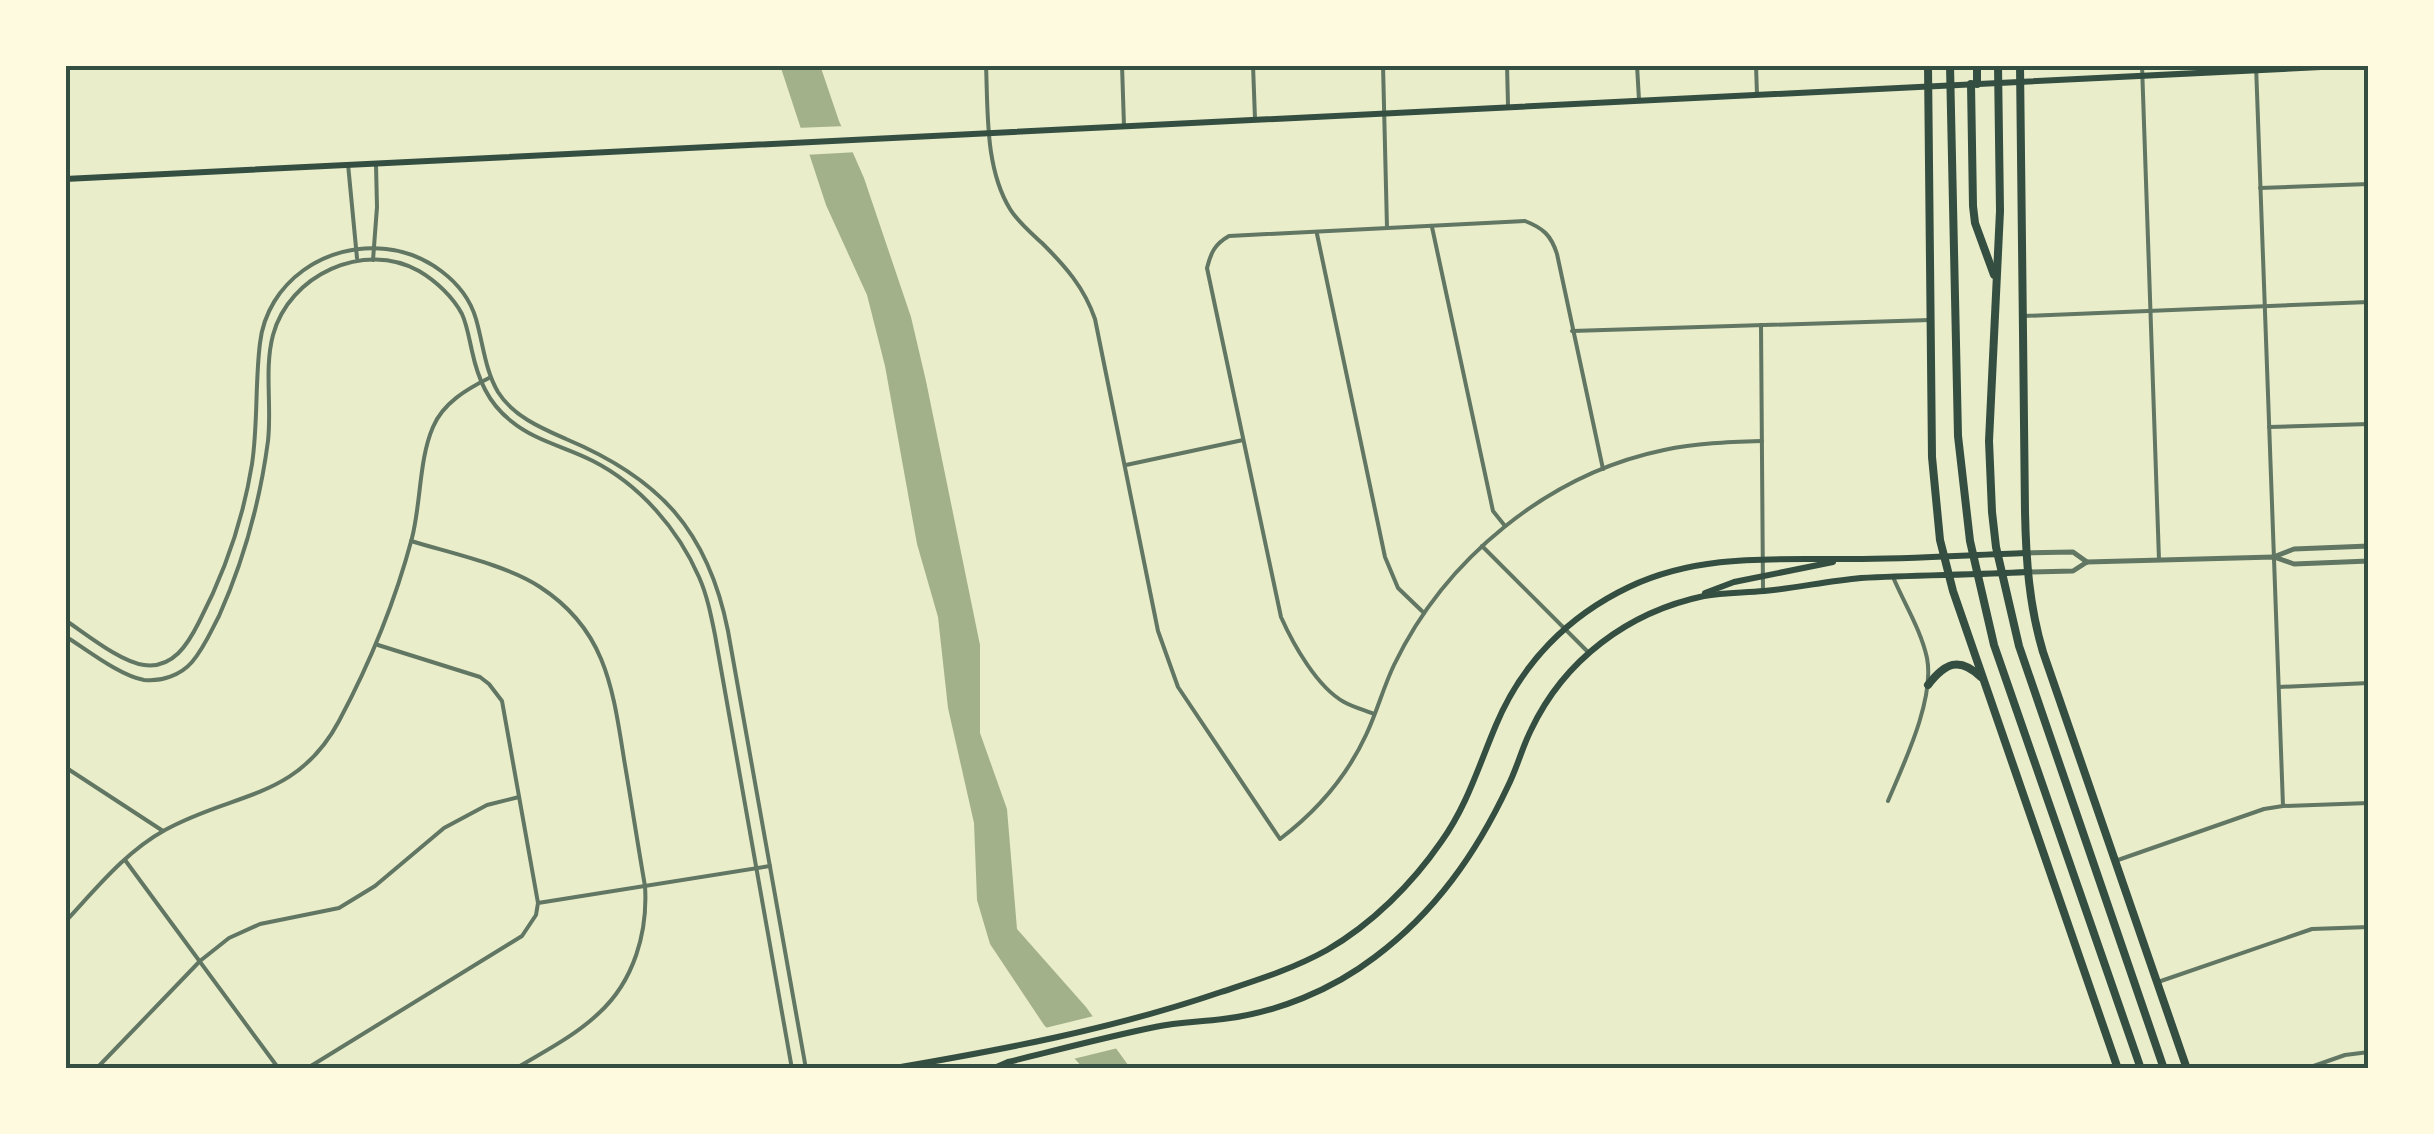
<svg xmlns="http://www.w3.org/2000/svg" width="2434" height="1134" viewBox="0 0 2434 1134" font-family="Lato,sans-serif">
<rect width="100%" height="100%" fill="#e9edc9"/>
<path fill="#a3b18a" d="M 780,65 L 820,65 L 839,121 L 864,178 L 911,317 L 926,381 L 980,645 L 980,733 L 1007,809 L 1017,929 L 1086,1007 L 1131,1069 L 1084,1069 L 1044,1025 L 990,944 L 977,900 L 974,823 L 948,708 L 938,617 L 917,544 L 885,366 L 867,295 L 826,205 Z"/>
<g fill="#e9edc9">
<path d="M 847,126 L 858,152 L 804,155 L 795,128 Z"/>
<path d="M 1098,1015 L 1122,1047 L 1069,1060 L 1041,1029 Z"/>
</g>
<g fill="none" stroke-linecap="round" stroke-linejoin="round">
<g stroke="#617663" stroke-width="4">
<path d="M 986,65 C 988,112 985,168 1010,209 C 1018,222 1031,233 1042,243 C 1065,266 1084,287 1095,319 L 1158,631 L 1178,687 L 1280,839 C 1317,811 1346,778 1366,735 C 1377,712 1383,688 1394,665 C 1445,559 1548,474 1664,450 C 1696,443 1729,442 1762,441"/>
<path d="M 1122,65 L 1124,126"/>
<path d="M 1253,65 L 1255,119"/>
<path d="M 1383,65 L 1387,228"/>
<path d="M 1507,65 L 1508,105"/>
<path d="M 1637,65 L 1639,100"/>
<path d="M 1756,65 L 1757,95"/>
<path d="M 2142,65 L 2159,560"/>
<path d="M 2256,65 L 2283,806"/>
<path d="M 348,164 L 357,258"/>
<path d="M 2260,188 L 2369,184"/>
<path d="M 1432,227 L 1493,511 L 1505,526"/>
<path d="M 1317,234 L 1385,557 L 1398,588 L 1424,613"/>
<path d="M 373,260 L 377,207 L 376,165"/>
<path d="M 2024,316 L 2369,302"/>
<path d="M 1761,325 L 1763,591"/>
<path d="M 1572,331 L 1930,320"/>
<path d="M 2269,427 L 2369,424"/>
<path d="M 1126,465 L 1243,440"/>
<path d="M 411,541 C 450,553 507,565 540,587 C 608,631 613,692 625,765 C 632,806 638,846 645,886 C 648,932 634,981 599,1013 C 575,1036 543,1052 515,1069"/>
<path d="M 1482,546 L 1588,652"/>
<path d="M 65,620 C 85,633 120,662 144,665 C 173,669 188,644 199,622 C 225,572 243,520 252,464 C 258,424 255,383 260,343 C 267,282 326,242 386,249 C 425,253 465,281 476,319 C 483,343 485,370 498,392 C 513,416 541,428 566,439 C 659,478 708,530 728,631 L 806,1069"/>
<path d="M 65,636 C 86,649 120,676 144,680 C 161,682 181,675 192,662 C 204,648 211,631 219,616 C 244,560 260,501 268,441 C 272,406 264,369 273,335 C 289,275 364,240 419,271 C 436,281 453,297 462,314 C 467,325 469,338 472,351 C 478,379 488,403 511,421 C 535,441 566,447 593,461 C 640,485 678,529 699,577 C 707,595 711,615 715,635 L 792,1069"/>
<path d="M 378,645 L 480,677 L 489,684 L 502,701 L 538,903"/>
<path d="M 2279,687 L 2369,683"/>
<path d="M 1374,714 C 1364,710 1353,707 1344,702 C 1317,687 1293,644 1281,617 L 1207,268 C 1211,252 1215,244 1229,236 L 1525,221 C 1543,228 1551,235 1557,254 L 1603,469"/>
<path d="M 65,767 L 163,831"/>
<path d="M 1888,801 C 1904,763 1935,699 1927,658 C 1921,630 1904,603 1893,577"/>
<path d="M 125,860 L 279,1069"/>
<path d="M 2118,860 L 2264,809 L 2283,806 L 2369,803"/>
<path d="M 65,922 C 95,890 125,852 165,830 C 233,792 297,800 339,721 C 370,663 395,602 412,538 C 421,503 419,459 433,427 C 443,403 467,389 489,378"/>
<path d="M 2158,982 L 2312,929 L 2369,927"/>
<path d="M 96,1069 L 200,961 L 229,938 L 260,924 L 339,908 L 375,886 L 444,828 L 487,805 L 519,797"/>
<path d="M 306,1069 L 522,936 L 536,915 L 538,903 L 770,866"/>
<path d="M 2305,1069 L 2345,1055 L 2369,1052"/>
</g>
<g stroke="#617663" stroke-width="5">
<path d="M 2026,553 L 2073,552 L 2087,562"/>
<path d="M 2276,556 L 2294,549 L 2369,546"/>
<path d="M 2027,572 L 2073,571 L 2087,562 L 2274,557 L 2294,564 L 2369,561"/>
</g>
<g stroke="#344e41" stroke-width="6">
<path d="M 65,179 L 2361,65"/>
<path d="M 1705,593 L 1734,582 L 1833,562"/>
<path d="M 889,1069 C 1001,1050 1113,1029 1221,992 C 1257,980 1293,969 1327,950 C 1372,924 1412,884 1441,842 C 1467,806 1479,765 1496,725 C 1522,663 1568,616 1629,587 C 1700,553 1775,560 1852,559 C 1910,559 1968,555 2026,553"/>
<path d="M 992,1069 L 1008,1062 C 1057,1050 1106,1037 1155,1027 C 1178,1022 1200,1022 1223,1019 C 1276,1013 1332,990 1375,957 C 1435,912 1476,854 1508,786 C 1517,768 1522,748 1531,730 C 1564,660 1628,612 1704,596 C 1724,592 1743,593 1764,591 C 1796,588 1828,581 1861,578 C 1916,575 1972,575 2027,572"/>
</g>
<g stroke="#344e41" stroke-width="8">
<path d="M 1928,65 L 1932,457 L 1940,540 L 1953,591 L 2118,1069"/>
<path d="M 1950,65 L 1958,436 L 1970,541 L 1994,645 L 2141,1069"/>
<path d="M 1977,65 L 1977,84"/>
<path d="M 1998,65 L 2000,211 L 1989,441 L 1992,512 L 1996,547 L 2019,646 L 2164,1069"/>
<path d="M 2020,65 L 2025,512 C 2026,560 2029,605 2043,652 L 2187,1069"/>
<path d="M 1971,84 L 1973,206 L 1975,223 L 1994,275"/>
<path d="M 1928,685 C 1945,663 1959,656 1981,677"/>
</g>
</g>
<rect width="2434" height="1134" fill="none" stroke="#fefae0" stroke-width="135"/>
<rect x="68" y="68" width="2298" height="998" fill="none" stroke="#344e41" stroke-width="4"/>
</svg>
